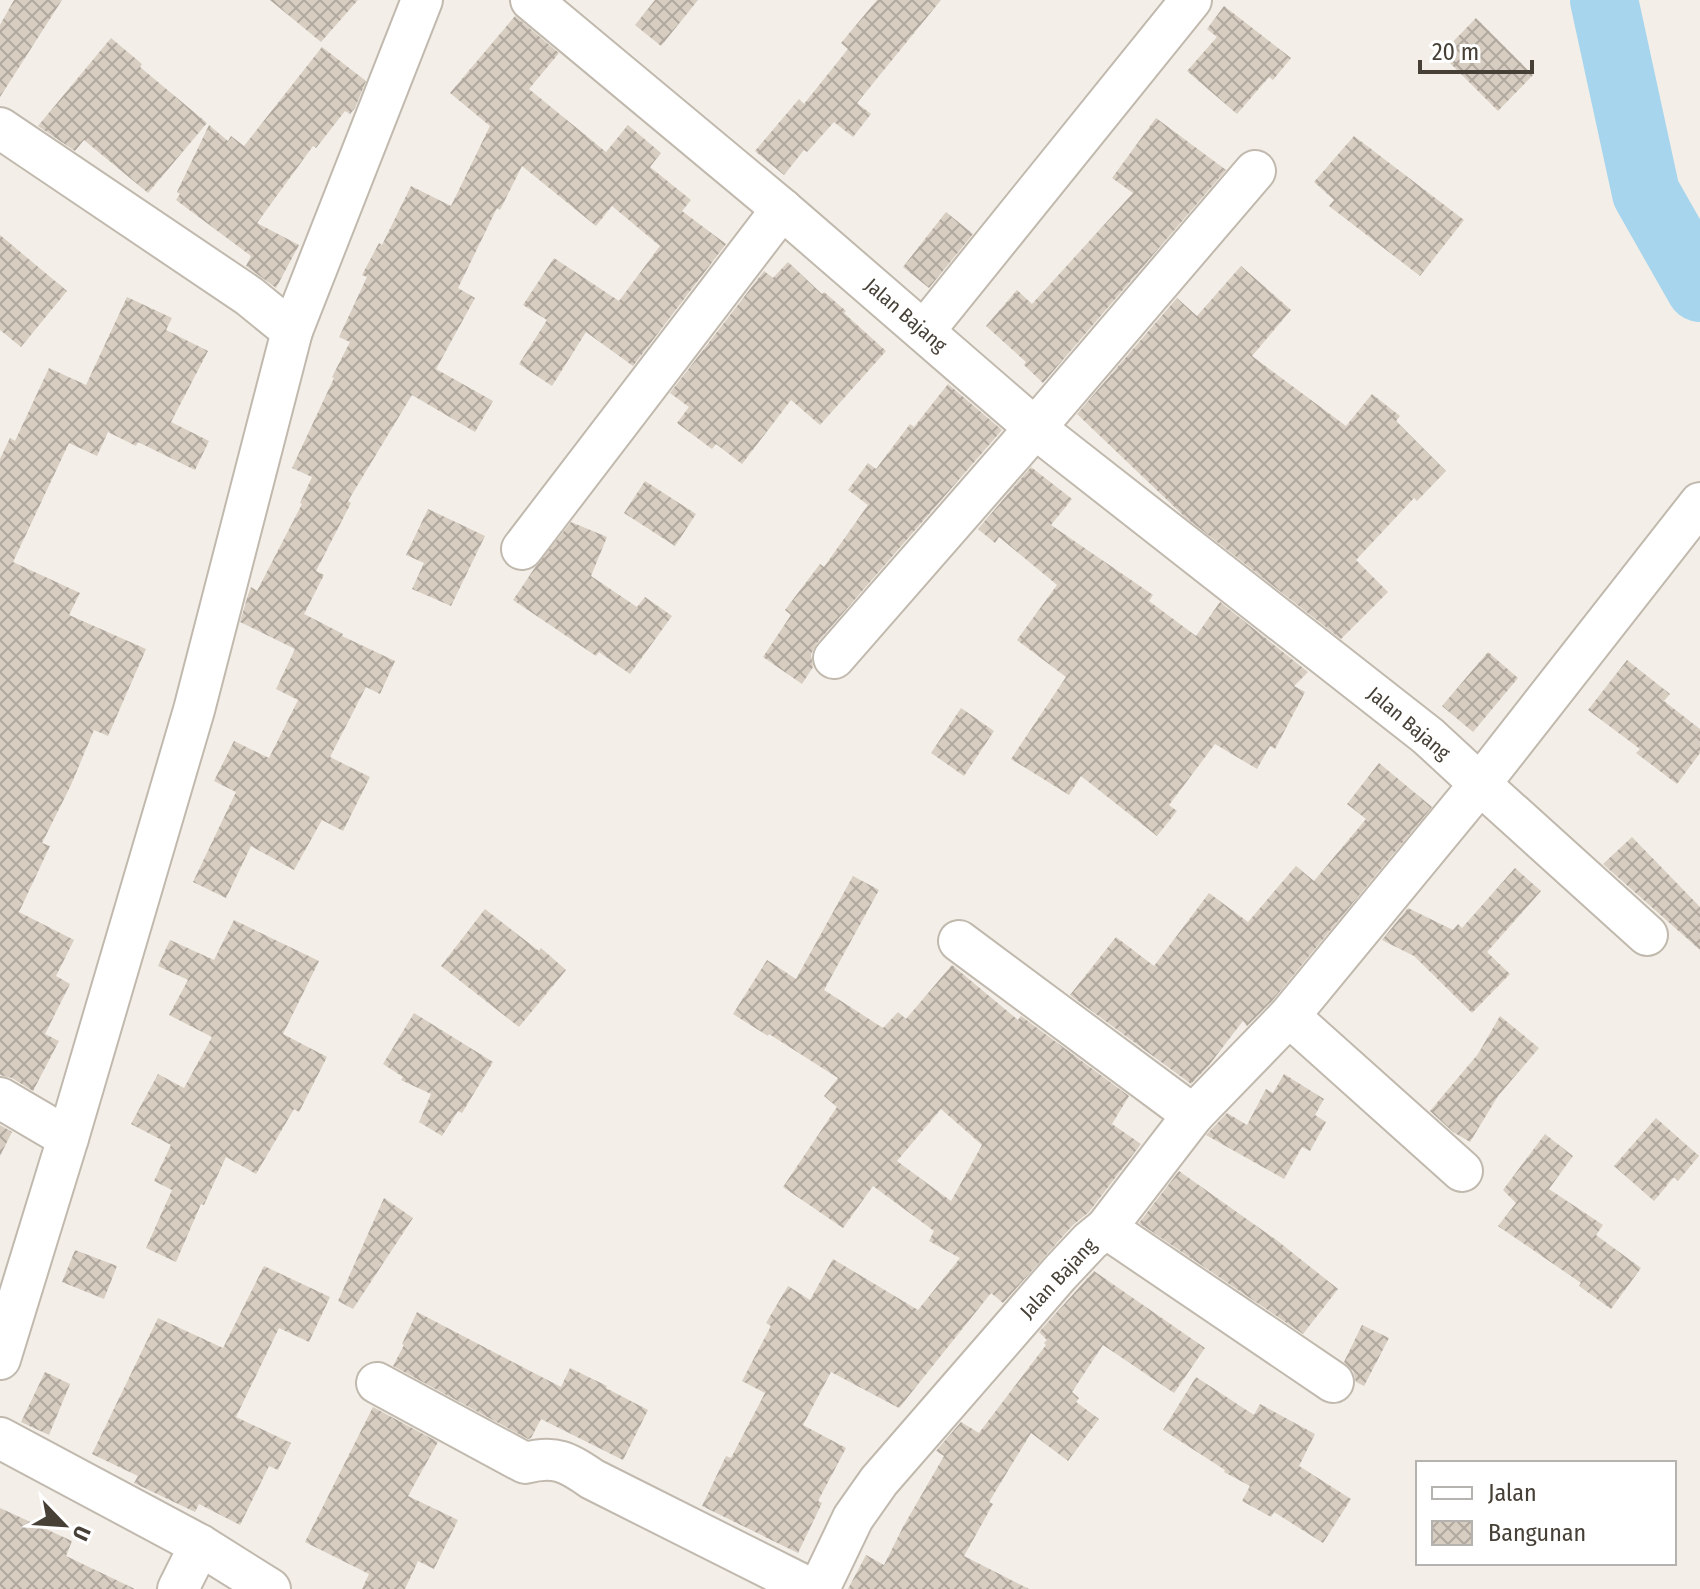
<svg xmlns="http://www.w3.org/2000/svg" width="1700" height="1589" viewBox="0 0 1700 1589" font-family="'Fira Sans Condensed',sans-serif">
<defs>
<pattern id="building-cross-hatch" width="8" height="8" patternUnits="userSpaceOnUse" patternTransform="scale(2)"><rect width="8" height="8" fill="#d7cdc1"/><path d="M0 0l8 8M0 8l8-8" fill="none" stroke="#b0a89e"/></pattern>
</defs>
<rect width="100%" height="100%" fill="#f3efe8"/>
<g fill="none" stroke-linecap="round" stroke-linejoin="round">
<path stroke="#a7d5ed" stroke-width="68" d="M 1604,0 L 1646,193 L 1700,288"/>
</g>
<g fill="url(#building-cross-hatch)" fill-rule="evenodd">
<path d="M 14,0 L 62,0 L 0,97 L 0,25 Z"/>
<path d="M 270,0 L 358,0 L 321,42 Z"/>
<path d="M 655,0 L 698,0 L 661,46 L 635,25 Z"/>
<path d="M 877,0 L 941,0 L 857,103 L 871,114 L 853,137 L 834,122 L 807,152 L 804,150 L 784,175 L 755,151 L 799,99 L 804,104 L 848,49 L 841,43 Z"/>
<path d="M 1224,6 L 1291,58 L 1273,80 L 1269,77 L 1237,114 L 1187,71 L 1217,37 L 1207,29 Z"/>
<path d="M 515,16 L 559,53 L 529,89 L 606,152 L 628,125 L 661,153 L 650,167 L 691,200 L 682,211 L 726,244 L 633,366 L 586,332 L 552,386 L 519,364 L 547,320 L 523,305 L 554,258 L 619,301 L 660,246 L 612,206 L 596,226 L 522,166 L 500,210 L 497,208 L 458,288 L 475,298 L 436,369 L 493,401 L 475,432 L 412,395 L 348,501 L 351,503 L 316,571 L 324,575 L 304,614 L 343,634 L 342,636 L 395,661 L 380,694 L 366,687 L 330,757 L 370,777 L 343,831 L 322,820 L 294,870 L 251,846 L 226,898 L 193,882 L 236,792 L 214,781 L 234,741 L 269,758 L 298,700 L 276,689 L 295,649 L 240,622 L 248,595 L 251,587 L 257,591 L 302,504 L 300,503 L 312,477 L 292,468 L 334,378 L 332,377 L 350,342 L 339,337 L 367,277 L 362,275 L 379,243 L 382,245 L 411,186 L 451,206 L 490,126 L 450,93 Z"/>
<path d="M 1476,18 L 1533,75 L 1498,111 L 1441,54 Z"/>
<path d="M 111,38 L 142,64 L 140,67 L 207,123 L 148,193 L 84,140 L 75,151 L 38,126 Z"/>
<path d="M 322,47 L 366,81 L 355,108 L 350,114 L 345,111 L 316,148 L 313,146 L 257,223 L 299,245 L 276,288 L 246,266 L 251,256 L 176,200 L 180,194 L 177,192 L 209,125 L 228,141 L 231,136 L 244,146 Z"/>
<path d="M 1156,118 L 1226,170 L 1043,383 L 1024,365 L 1026,362 L 986,326 L 1017,290 L 1032,304 L 1133,193 L 1112,178 Z"/>
<path d="M 1354,136 L 1464,220 L 1420,276 L 1329,206 L 1334,200 L 1314,182 Z"/>
<path d="M 946,212 L 973,234 L 929,288 L 903,267 Z"/>
<path d="M 0,235 L 67,291 L 21,347 L 0,330 Z"/>
<path d="M 788,262 L 822,294 L 824,292 L 846,311 L 844,313 L 886,351 L 820,425 L 791,400 L 742,464 L 716,444 L 712,449 L 677,423 L 689,407 L 670,393 L 764,271 L 773,278 Z"/>
<path d="M 1241,266 L 1291,310 L 1252,356 L 1346,426 L 1372,394 L 1400,416 L 1396,421 L 1446,471 L 1417,501 L 1414,498 L 1356,560 L 1388,592 L 1341,639 L 1185,517 L 1077,414 L 1177,298 L 1197,316 Z"/>
<path d="M 127,297 L 172,318 L 166,330 L 208,351 L 171,422 L 209,441 L 195,470 L 138,442 L 136,446 L 108,432 L 97,456 L 69,443 L 13,562 L 80,593 L 69,615 L 146,649 L 108,736 L 94,730 L 71,785 L 42,843 L 50,846 L 19,912 L 74,940 L 56,976 L 70,984 L 45,1034 L 59,1041 L 33,1091 L 12,1078 L 0,1075 L 0,459 L 10,438 L 15,441 L 49,368 L 86,385 Z"/>
<path d="M 948,384 L 1002,430 L 817,643 L 811,654 L 813,667 L 802,684 L 763,657 L 791,615 L 785,610 L 820,564 L 824,567 L 868,505 L 848,490 L 868,463 L 876,469 L 910,424 L 914,427 Z"/>
<path d="M 1031,467 L 1072,499 L 1051,525 L 1153,595 L 1149,601 L 1196,636 L 1220,602 L 1308,672 L 1294,686 L 1305,692 L 1275,749 L 1270,746 L 1257,769 L 1215,744 L 1169,805 L 1177,811 L 1157,836 L 1081,776 L 1069,795 L 1011,759 L 1066,677 L 1017,640 L 1057,585 L 999,537 L 995,543 L 978,529 Z"/>
<path d="M 645,481 L 696,514 L 675,546 L 624,513 Z"/>
<path d="M 428,509 L 485,536 L 451,606 L 412,589 L 424,563 L 406,555 Z"/>
<path d="M 571,522 L 607,537 L 591,576 L 637,607 L 645,597 L 672,616 L 630,674 L 599,652 L 596,656 L 513,600 L 536,566 Z"/>
<path d="M 1488,652 L 1518,678 L 1473,732 L 1442,706 Z"/>
<path d="M 1627,660 L 1670,694 L 1664,701 L 1700,729 L 1700,753 L 1677,784 L 1636,753 L 1640,749 L 1588,710 Z"/>
<path d="M 961,708 L 994,731 L 964,776 L 931,753 Z"/>
<path d="M 1379,763 L 1432,807 L 1272,1001 L 1247,1026 L 1243,1021 L 1209,1065 L 1191,1084 L 1070,995 L 1116,937 L 1154,966 L 1209,893 L 1248,922 L 1296,866 L 1314,881 L 1366,819 L 1347,804 Z"/>
<path d="M 1632,837 L 1700,907 L 1700,950 L 1603,864 Z"/>
<path d="M 1515,868 L 1541,891 L 1487,952 L 1510,974 L 1472,1013 L 1414,956 L 1382,940 L 1408,908 L 1453,930 L 1458,924 L 1462,928 Z"/>
<path d="M 853,876 L 879,890 L 824,990 L 883,1028 L 898,1012 L 906,1019 L 952,965 L 1018,1020 L 1021,1016 L 1129,1096 L 1112,1124 L 1141,1144 L 1089,1212 L 1073,1225 L 1003,1303 L 991,1293 L 899,1408 L 831,1372 L 803,1425 L 846,1448 L 818,1501 L 822,1503 L 798,1553 L 702,1506 L 726,1456 L 731,1458 L 765,1393 L 742,1381 L 771,1326 L 766,1323 L 788,1286 L 810,1300 L 833,1259 L 918,1310 L 960,1258 L 929,1241 L 934,1231 L 873,1186 L 843,1228 L 783,1187 L 837,1107 L 824,1096 L 838,1078 L 769,1034 L 768,1036 L 733,1014 L 767,960 L 796,979 ZM 941,1109 L 982,1145 L 951,1201 L 897,1161 Z"/>
<path d="M 485,909 L 539,951 L 541,948 L 566,970 L 519,1027 L 441,966 Z"/>
<path d="M 234,920 L 319,961 L 283,1034 L 327,1057 L 299,1112 L 294,1109 L 256,1174 L 226,1157 L 204,1205 L 201,1204 L 176,1262 L 146,1248 L 172,1190 L 154,1181 L 171,1145 L 131,1124 L 158,1074 L 184,1088 L 212,1037 L 169,1015 L 188,980 L 158,966 L 170,940 L 214,960 Z"/>
<path d="M 414,1013 L 493,1062 L 462,1113 L 458,1111 L 442,1136 L 419,1122 L 431,1094 L 401,1080 L 403,1077 L 383,1064 Z"/>
<path d="M 1500,1016 L 1539,1048 L 1498,1096 L 1470,1142 L 1453,1132 L 1430,1111 L 1478,1054 Z"/>
<path d="M 1284,1074 L 1324,1099 L 1315,1115 L 1326,1122 L 1310,1151 L 1302,1147 L 1284,1179 L 1206,1135 L 1227,1113 L 1247,1125 L 1266,1089 L 1273,1093 Z"/>
<path d="M 1656,1118 L 1699,1156 L 1678,1181 L 1674,1177 L 1654,1201 L 1614,1166 Z"/>
<path d="M 0,1125 L 12,1132 L 0,1156 Z"/>
<path d="M 1545,1134 L 1573,1156 L 1549,1189 L 1603,1225 L 1596,1235 L 1641,1268 L 1611,1309 L 1579,1286 L 1581,1283 L 1498,1226 L 1516,1203 L 1503,1190 Z"/>
<path d="M 1179,1171 L 1279,1242 L 1338,1289 L 1303,1334 L 1139,1223 Z"/>
<path d="M 384,1198 L 413,1218 L 353,1309 L 338,1301 Z"/>
<path d="M 75,1250 L 117,1266 L 104,1299 L 62,1282 Z"/>
<path d="M 264,1266 L 330,1297 L 309,1342 L 279,1328 L 236,1417 L 291,1443 L 278,1470 L 269,1466 L 240,1525 L 199,1504 L 195,1512 L 134,1483 L 138,1476 L 92,1454 L 158,1318 L 223,1348 Z"/>
<path d="M 1094,1271 L 1205,1348 L 1174,1393 L 1103,1345 L 1072,1392 L 1079,1398 L 1076,1402 L 1099,1419 L 1068,1461 L 1031,1433 L 989,1502 L 993,1504 L 964,1556 L 1029,1589 L 848,1589 L 866,1555 L 884,1565 L 903,1527 L 944,1456 L 936,1451 L 961,1422 L 979,1433 L 1046,1345 L 1044,1343 L 1047,1340 L 1039,1332 Z"/>
<path d="M 417,1312 L 561,1387 L 570,1368 L 607,1386 L 606,1388 L 648,1410 L 623,1460 L 541,1419 L 531,1438 L 528,1439 L 393,1366 L 404,1345 L 402,1344 Z"/>
<path d="M 1362,1325 L 1389,1338 L 1364,1386 L 1356,1382 L 1353,1371 L 1344,1362 Z"/>
<path d="M 45,1372 L 70,1384 L 49,1435 L 21,1422 Z"/>
<path d="M 1196,1377 L 1254,1415 L 1260,1404 L 1315,1434 L 1299,1466 L 1351,1499 L 1323,1543 L 1274,1512 L 1271,1517 L 1242,1501 L 1250,1486 L 1224,1472 L 1225,1470 L 1163,1430 Z"/>
<path d="M 373,1407 L 438,1442 L 408,1496 L 458,1520 L 434,1569 L 418,1561 L 405,1589 L 362,1589 L 369,1574 L 305,1542 Z"/>
<path d="M 0,1508 L 72,1541 L 66,1556 L 135,1589 L 0,1589 Z"/>
</g>
<g fill="none" stroke-linecap="round" stroke-linejoin="round">
<defs>
<g id="minor">
<path d="M 531,0 L 782,209 L 1035,428 L 1428,736 L 1480,784 L 1289,1016 L 1193,1115 L 1106,1228 L 1090,1241 L 1059,1274 L 879,1481 L 853,1518 L 819,1589"/>
<path d="M 0,128 L 249,296 L 292,331 L 194,710 L 68,1138 L 0,1359"/>
<path d="M 292,331 L 422,0"/>
<path d="M 924,331 L 1191,0"/>
<path d="M 522,549 L 782,209"/>
<path d="M 834,658 L 1035,428 L 1255,171"/>
<path d="M 1647,935 L 1480,784 L 1700,503"/>
<path d="M 959,941 L 1193,1115"/>
<path d="M 1289,1016 L 1462,1171"/>
<path d="M 0,1098 L 68,1138"/>
<path d="M 1106,1228 L 1333,1382"/>
<path d="M 377,1383 L 525,1463 C 555,1455 568,1462 592,1479 L 811,1589"/>
<path d="M 0,1438 L 200,1545 L 270,1589"/>
<path d="M 178,1589 L 200,1545"/>
</g>
</defs>
<use href="#minor" stroke="#c1b9ae" stroke-width="44"/>
<use href="#minor" stroke="#fff" stroke-width="40"/>
</g>
<g text-anchor="middle" dominant-baseline="central" stroke-width="7" stroke-linejoin="round" paint-order="stroke">
<g font-size="20" fill="#464037" stroke="#fff">
<text transform="translate(906 315) rotate(41)">Jalan Bajang</text>
<text transform="translate(1409 723) rotate(40)">Jalan Bajang</text>
<text transform="translate(1058 1278) rotate(-47)">Jalan Bajang</text>
</g>
</g>
<rect x="1416" y="1461" width="260" height="104" fill="#ffffff" stroke="#b5b3af" stroke-width="2"/>
<rect x="1432" y="1487" width="40" height="12" fill="#ffffff" stroke="#b5b3af" stroke-width="2"/>
<text x="1488" y="1501" font-size="24" fill="#464037">Jalan</text>
<rect x="1432" y="1521" width="40" height="24" fill="url(#building-cross-hatch)" stroke="#b5b3af" stroke-width="2"/>
<text x="1488" y="1541" font-size="24" fill="#464037">Bangunan</text>
<g transform="translate(64 1525) rotate(115)" stroke="#ffffff" stroke-width="6" paint-order="stroke">
<path d="M0-6L14 30L0 20L-14 30Z" fill="#464037"/>
<text y="-12" font-size="22" font-weight="bold" text-anchor="middle" fill="#464037">U</text>
</g>
<path d="M1420 60v12h112v-12" fill="none" stroke="#464037" stroke-width="4"/>
<text x="1432" y="60" font-size="24" fill="#464037" stroke="#ffffff" stroke-width="6" paint-order="stroke">20 m</text>
</svg>
